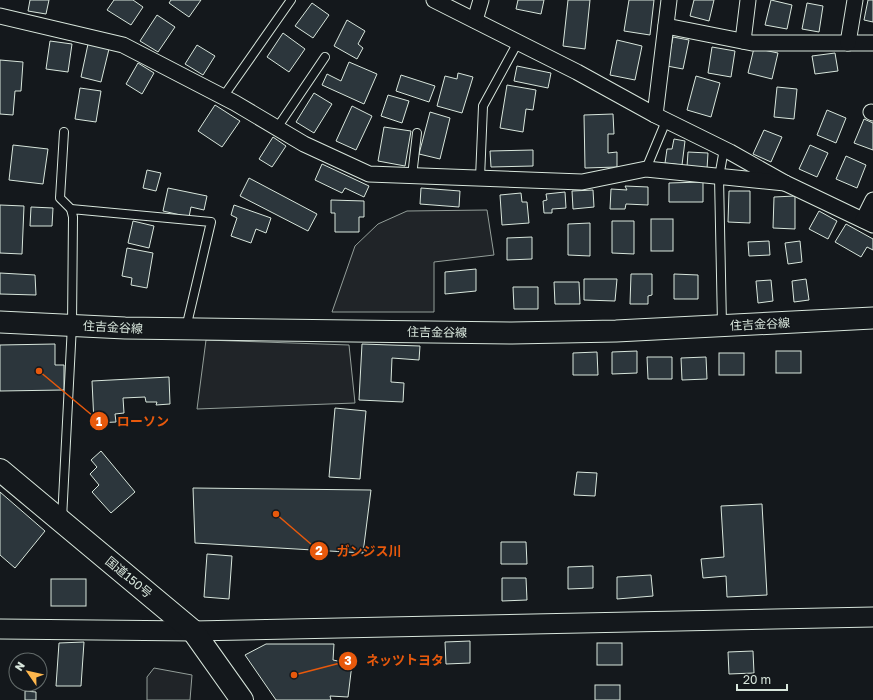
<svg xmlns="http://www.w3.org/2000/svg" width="873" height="700" viewBox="0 0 873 700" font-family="'Golos Text','Noto Sans JP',sans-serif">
<rect width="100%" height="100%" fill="#14181c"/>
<g fill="#202428" stroke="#939e99">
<path d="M 487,210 L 494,255 L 434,262 L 434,312 L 332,312 L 355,246 L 378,224 L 407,211 Z"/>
<path d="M 206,340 L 349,345 L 355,403 L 197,409 Z"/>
<path d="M 154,668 L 192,675 L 190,700 L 147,700 L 147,677 Z"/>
</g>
<g fill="#2c363c" stroke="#d8e6dc">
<path d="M 30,0 L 49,0 L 46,14 L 28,11 Z"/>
<path d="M 114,0 L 133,0 L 143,7 L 131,25 L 107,10 Z"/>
<path d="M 171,0 L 201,0 L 189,17 L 169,3 Z"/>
<path d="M 518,0 L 544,0 L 541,14 L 516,9 Z"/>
<path d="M 568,0 L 590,0 L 585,49 L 563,46 Z"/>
<path d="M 629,0 L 654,0 L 650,35 L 624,31 Z"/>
<path d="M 694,0 L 714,0 L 709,21 L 690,16 Z"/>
<path d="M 771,0 L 792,5 L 787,29 L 765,25 Z"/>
<path d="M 868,0 L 873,0 L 873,22 L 864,20 Z"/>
<path d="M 312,3 L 329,15 L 313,38 L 295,26 Z"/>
<path d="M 807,3 L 823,6 L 819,32 L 802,29 Z"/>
<path d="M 157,15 L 175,27 L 158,52 L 140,41 Z"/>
<path d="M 347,20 L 365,31 L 358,44 L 363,48 L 357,59 L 334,46 Z"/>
<path d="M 283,33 L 305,49 L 289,72 L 267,57 Z"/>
<path d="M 673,37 L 689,40 L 683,69 L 667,66 Z"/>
<path d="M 617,40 L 642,46 L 635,80 L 610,75 Z"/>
<path d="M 50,41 L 72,44 L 68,72 L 46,69 Z"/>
<path d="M 88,44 L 109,49 L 101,82 L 81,77 Z"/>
<path d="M 197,45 L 215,56 L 203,75 L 185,64 Z"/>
<path d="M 712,47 L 735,51 L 731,77 L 708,73 Z"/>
<path d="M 754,48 L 778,53 L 772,79 L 748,73 Z"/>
<path d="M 835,53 L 838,71 L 815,74 L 812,56 Z"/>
<path d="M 0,60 L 23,62 L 21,91 L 15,91 L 13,115 L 0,114 Z"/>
<path d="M 349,62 L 377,74 L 364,104 L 322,85 L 327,74 L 341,81 Z"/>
<path d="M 138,63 L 154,73 L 142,94 L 126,84 Z"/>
<path d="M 517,66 L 551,73 L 548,88 L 514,81 Z"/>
<path d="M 458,73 L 473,77 L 462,113 L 437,106 L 445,76 L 457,79 Z"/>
<path d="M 401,75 L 435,86 L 429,102 L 396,91 Z"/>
<path d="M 696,76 L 720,83 L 711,117 L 687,110 Z"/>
<path d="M 507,85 L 536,90 L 533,110 L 526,109 L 523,132 L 500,128 Z"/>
<path d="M 777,87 L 797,89 L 794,119 L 774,117 Z"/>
<path d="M 80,88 L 101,91 L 96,122 L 75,119 Z"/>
<path d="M 314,93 L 332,104 L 314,133 L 296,122 Z"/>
<path d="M 388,95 L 409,101 L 402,123 L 381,116 Z"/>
<path d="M 215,105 L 240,121 L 222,147 L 198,131 Z"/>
<path d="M 352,106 L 372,116 L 356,150 L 336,141 Z"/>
<path d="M 827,110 L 846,118 L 836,143 L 817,135 Z"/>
<path d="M 430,112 L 450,118 L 440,159 L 419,154 Z"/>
<path d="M 613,114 L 614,134 L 608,134 L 608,153 L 617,152 L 617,167 L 585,168 L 584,115 Z"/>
<path d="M 864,119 L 873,123 L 873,150 L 854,143 Z"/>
<path d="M 384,127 L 411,131 L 405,166 L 378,161 Z"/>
<path d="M 764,130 L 782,137 L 771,162 L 753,154 Z"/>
<path d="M 273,137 L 286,146 L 272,167 L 259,159 Z"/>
<path d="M 674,139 L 685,141 L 682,165 L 665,163 L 667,149 L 672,149 Z"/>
<path d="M 13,145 L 48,149 L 43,184 L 9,180 Z"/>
<path d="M 810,145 L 828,153 L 817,177 L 799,169 Z"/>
<path d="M 533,150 L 533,166 L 491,167 L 490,151 Z"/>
<path d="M 688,152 L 708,153 L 707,169 L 687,167 Z"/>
<path d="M 846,156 L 866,165 L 857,188 L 836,179 Z"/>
<path d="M 322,164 L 369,186 L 364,197 L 345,188 L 342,193 L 315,180 Z"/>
<path d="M 147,170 L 161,173 L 156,191 L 143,188 Z"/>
<path d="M 249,178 L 317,214 L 308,231 L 240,196 Z"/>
<path d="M 703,182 L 703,202 L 669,202 L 669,183 Z"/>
<path d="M 625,186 L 648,187 L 648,205 L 626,204 L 625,209 L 610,209 L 611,189 L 627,190 Z"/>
<path d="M 168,188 L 207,196 L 204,210 L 191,207 L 189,217 L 163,211 Z"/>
<path d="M 421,188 L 460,191 L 459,207 L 420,204 Z"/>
<path d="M 593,190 L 594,207 L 573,209 L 572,191 Z"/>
<path d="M 729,191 L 750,191 L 750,223 L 728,222 Z"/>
<path d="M 565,192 L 566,208 L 552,209 L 552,213 L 544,213 L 543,201 L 547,200 L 546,194 Z"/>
<path d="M 521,193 L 522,202 L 527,202 L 529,223 L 502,225 L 500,195 Z"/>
<path d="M 795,196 L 795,229 L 773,228 L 774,197 Z"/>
<path d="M 331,200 L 364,201 L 364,217 L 359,217 L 359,232 L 335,232 L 335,213 L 331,213 Z"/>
<path d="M 0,205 L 24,206 L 22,254 L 0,253 Z"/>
<path d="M 234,205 L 271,218 L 266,233 L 256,229 L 251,243 L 231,236 L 237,218 L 231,215 Z"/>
<path d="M 31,207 L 53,208 L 52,226 L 30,226 Z"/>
<path d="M 819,211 L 837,221 L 828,239 L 809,229 Z"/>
<rect x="651" y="219" width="22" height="32"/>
<path d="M 133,221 L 154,226 L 149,248 L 128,243 Z"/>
<path d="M 612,221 L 634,221 L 634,254 L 612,253 Z"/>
<path d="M 590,223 L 590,256 L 568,255 L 568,224 Z"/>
<path d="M 846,224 L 873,239 L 873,250 L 867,247 L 861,257 L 835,242 Z"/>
<path d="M 532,237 L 532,259 L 507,260 L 507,238 Z"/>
<path d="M 769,241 L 770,255 L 749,256 L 748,242 Z"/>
<path d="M 800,241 L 802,262 L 788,264 L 785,243 Z"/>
<path d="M 127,248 L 153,253 L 147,288 L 131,285 L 132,278 L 122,276 Z"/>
<path d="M 476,269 L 476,291 L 445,294 L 445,272 Z"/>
<path d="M 0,273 L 35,275 L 36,295 L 0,294 Z"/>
<path d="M 631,274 L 652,274 L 652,295 L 648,296 L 648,304 L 630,304 Z"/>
<path d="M 674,274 L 698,275 L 698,299 L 674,299 Z"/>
<path d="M 584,279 L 617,279 L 615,301 L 584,300 Z"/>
<path d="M 806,279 L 809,300 L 794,302 L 792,281 Z"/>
<path d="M 771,280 L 773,301 L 758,303 L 756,281 Z"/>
<path d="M 554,282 L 579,282 L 580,304 L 555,304 Z"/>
<path d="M 513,287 L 538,287 L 538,309 L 514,309 Z"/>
<path d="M 55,344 L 55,365 L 64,365 L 64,390 L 0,391 L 0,345 Z"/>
<path d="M 362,344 L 420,346 L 419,360 L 392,358 L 391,382 L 404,383 L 403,402 L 359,400 Z"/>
<path d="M 637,351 L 637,373 L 612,374 L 612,352 Z"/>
<rect x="776" y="351" width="25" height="22"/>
<path d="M 597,352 L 598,375 L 573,375 L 573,353 Z"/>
<rect x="719" y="353" width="25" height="22"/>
<path d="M 647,357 L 672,357 L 672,379 L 648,379 Z"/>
<path d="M 706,357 L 707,379 L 682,380 L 681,358 Z"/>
<path d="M 169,377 L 170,404 L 156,405 L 157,402 L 146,402 L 145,397 L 123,398 L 124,413 L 115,414 L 116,422 L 94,423 L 92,381 Z"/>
<path d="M 335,408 L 366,411 L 360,479 L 329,477 Z"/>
<path d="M 101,451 L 135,492 L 111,513 L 92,492 L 99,485 L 90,474 L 97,467 L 91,460 Z"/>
<path d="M 577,472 L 597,473 L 595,496 L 574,495 Z"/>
<path d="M 193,488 L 371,490 L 363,553 L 195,543 Z"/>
<path d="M 0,492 L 45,531 L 15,568 L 0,555 Z"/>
<path d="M 762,504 L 767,595 L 727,597 L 726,576 L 703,578 L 701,559 L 724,557 L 721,506 Z"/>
<path d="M 501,542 L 526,542 L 527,564 L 501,564 Z"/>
<path d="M 207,554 L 232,556 L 229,599 L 204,597 Z"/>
<path d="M 593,566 L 593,588 L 568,589 L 568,567 Z"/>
<path d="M 651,575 L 653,596 L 617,599 L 617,577 Z"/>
<path d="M 502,578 L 526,578 L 527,600 L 502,601 Z"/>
<rect x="51" y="579" width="35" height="27"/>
<path d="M 470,641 L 470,663 L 446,664 L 445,642 Z"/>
<path d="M 84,642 L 81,686 L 56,686 L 59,643 Z"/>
<rect x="597" y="643" width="25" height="22"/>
<path d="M 266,644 L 334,644 L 333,660 L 352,664 L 348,697 L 330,696 L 331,700 L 276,700 L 245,655 Z"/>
<path d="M 753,651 L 754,673 L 729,674 L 728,652 Z"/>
<rect x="595" y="685" width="25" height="15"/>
<path d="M 25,691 L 36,692 L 36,700 L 25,700 Z"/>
</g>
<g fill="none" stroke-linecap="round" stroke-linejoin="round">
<defs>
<g id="service">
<path d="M 223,97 L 291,0"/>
<path d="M 277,128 L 325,57"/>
<path d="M 64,132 L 60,198 L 71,209"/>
<path d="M 646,169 L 666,121"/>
<path d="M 412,176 L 417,133"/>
<path d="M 480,178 L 483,106 L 518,42"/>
<path d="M 722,325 L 719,177 L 724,149"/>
<path d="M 62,519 L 72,325 L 73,217 L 71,209 L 211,222 L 186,328"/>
</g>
<g id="minor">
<path d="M 434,0 L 577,72 L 655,115 L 730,152 L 785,183 L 873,225"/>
<path d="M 0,16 L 123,45 L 235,103 L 304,144 L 369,174 L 582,182 L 646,169 L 785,183"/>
<path d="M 475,20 L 481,0"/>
<path d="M 666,26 L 752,43 L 873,43"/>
<path d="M 743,41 L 748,0"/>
<path d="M 848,43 L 855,0"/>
<path d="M 871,112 L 873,113"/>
<path d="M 655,115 L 669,0"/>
<path d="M 863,220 L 873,200"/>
</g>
<path id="tertiary" d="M 0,629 L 193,631 L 873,617"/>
<path id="secondary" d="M 0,322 L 125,328 L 512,333 L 616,331 L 873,318"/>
<path id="trunk" d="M 0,470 L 193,631 L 242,700"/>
</defs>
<use href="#service" stroke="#d8e6dc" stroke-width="10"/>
<use href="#minor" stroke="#d8e6dc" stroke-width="17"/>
<use href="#tertiary" stroke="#d8e6dc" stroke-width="21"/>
<use href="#secondary" stroke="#d8e6dc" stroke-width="23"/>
<use href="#trunk" stroke="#d8e6dc" stroke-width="24"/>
<use href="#service" stroke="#14181c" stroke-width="8"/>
<use href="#minor" stroke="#14181c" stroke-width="15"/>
<use href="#tertiary" stroke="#14181c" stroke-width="19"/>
<use href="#secondary" stroke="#14181c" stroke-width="21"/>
<use href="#trunk" stroke="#14181c" stroke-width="22"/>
</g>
<g text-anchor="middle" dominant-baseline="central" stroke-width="3" stroke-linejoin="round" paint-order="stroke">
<g font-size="12" fill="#d8e6dc" stroke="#14181c">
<text transform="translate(760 324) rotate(-3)">住吉金谷線</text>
<text transform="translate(113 327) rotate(3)">住吉金谷線</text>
<text transform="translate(437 332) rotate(1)">住吉金谷線</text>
<text transform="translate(129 577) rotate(40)">国道150号</text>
</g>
</g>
<path fill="none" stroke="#e8590c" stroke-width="1.5" d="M39 371L99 421M276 514L319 551M294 675L348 661"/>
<g fill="#e8590c" stroke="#14181c" stroke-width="1.5">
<circle cx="39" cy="371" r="4"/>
<circle cx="276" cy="514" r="4"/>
<circle cx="294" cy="675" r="4"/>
<circle cx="99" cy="421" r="10"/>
<circle cx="319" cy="551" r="10"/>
<circle cx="348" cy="661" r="10"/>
</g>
<g font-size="12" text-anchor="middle" font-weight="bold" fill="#fff">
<text x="99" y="426">1</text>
<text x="319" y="555">2</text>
<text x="348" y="665">3</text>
</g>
<g font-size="13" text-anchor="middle" font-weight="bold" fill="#e8590c" stroke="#14181c" stroke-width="3" stroke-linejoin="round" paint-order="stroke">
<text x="143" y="426">ローソン</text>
<text x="369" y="556">ガンジス川</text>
<text x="405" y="665">ネッツトヨタ</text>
</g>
<g transform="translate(28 672) rotate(304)"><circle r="19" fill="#14181c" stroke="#626a69"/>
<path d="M0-3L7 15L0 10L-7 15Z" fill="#ffb74d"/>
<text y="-6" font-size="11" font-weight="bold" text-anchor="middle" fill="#d8e6dc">N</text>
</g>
<path d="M737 684v6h50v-6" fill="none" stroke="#d8e6dc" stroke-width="2"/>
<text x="743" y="684" font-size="12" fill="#d8e6dc" stroke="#14181c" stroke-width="3" paint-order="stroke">20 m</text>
</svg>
